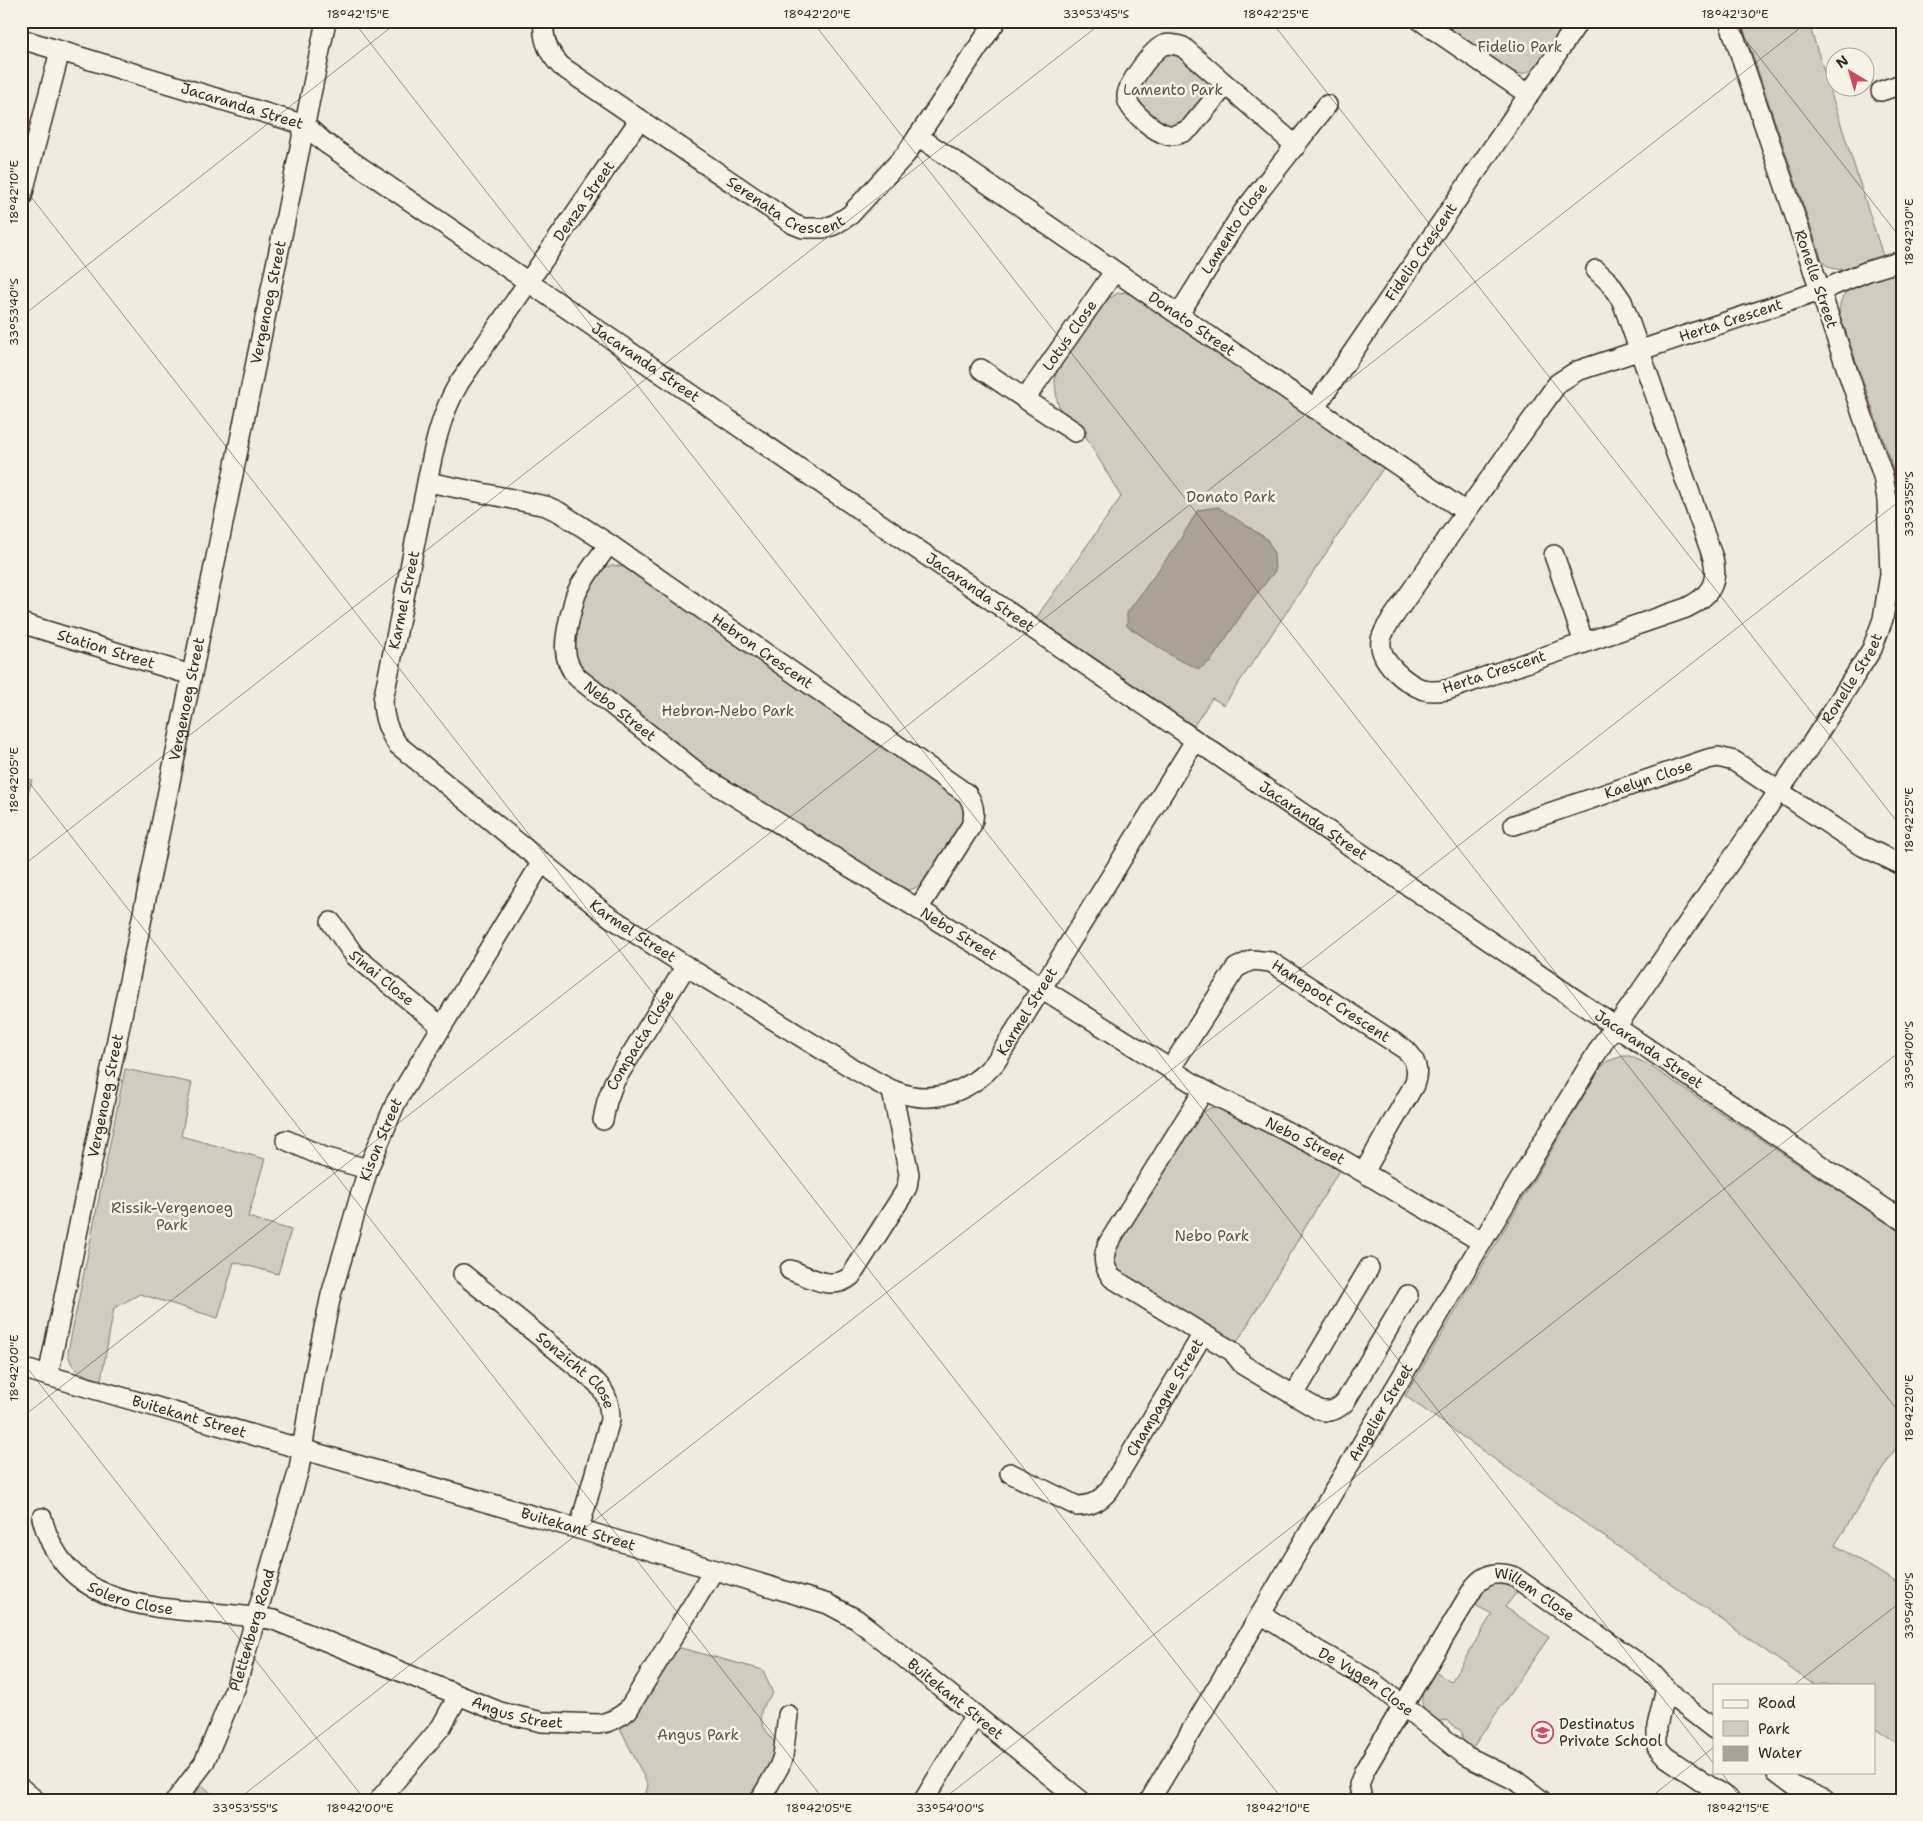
<svg xmlns="http://www.w3.org/2000/svg" width="1923" height="1821" viewBox="0 0 1923 1821" font-family="'Shantell Sans',sans-serif">
<rect width="100%" height="100%" fill="#efebe0"/>
<filter id="ink" filterUnits="userSpaceOnUse"><feTurbulence type="fractalNoise" baseFrequency=".02" numOctaves="2"/><feDisplacementMap in="SourceGraphic" scale="10" xChannelSelector="R" yChannelSelector="G"/><feConvolveMatrix kernelMatrix="1 2 1 2 8 2 1 2 1" color-interpolation-filters="sRGB"/></filter>
<g filter="url(#ink)">
<g fill="#d1cbc0" stroke="#867a6f">
<path d="M 1438,21 L 1567,21 L 1536,68 L 1522,74 L 1509,71 Z"/>
<path d="M 1741,21 L 1808,21 L 1883,256 C 1862,264 1842,278 1823,263 Z"/>
<path d="M 1173,50 L 1211,83 L 1211,88 L 1186,124 L 1171,130 L 1138,109 L 1134,92 L 1158,55 Z"/>
<path d="M 1902,270 L 1902,613 L 1896,615 C 1904,563 1901,513 1891,462 L 1839,312 C 1840,306 1840,301 1843,296 C 1851,282 1887,274 1902,270 Z"/>
<path d="M 1125,292 L 1136,297 L 1384,467 L 1224,705 L 1212,698 L 1193,727 L 1036,618 L 1121,497 L 1085,435 L 1087,431 C 1067,418 1058,417 1056,391 C 1055,384 1054,378 1057,371 L 1105,301 L 1118,293 Z"/>
<path d="M 612,565 L 626,567 L 961,799 L 964,806 L 965,819 L 924,884 L 910,890 L 900,888 L 719,778 L 583,672 C 579,665 572,657 572,648 C 572,642 575,635 576,629 C 581,606 587,573 612,565 Z"/>
<path d="M 21,777 L 32,780 L 21,815 Z"/>
<path d="M 1623,1056 L 1630,1056 L 1647,1064 L 1902,1233 L 1902,1438 L 1835,1545 L 1902,1586 L 1902,1746 L 1874,1727 L 1874,1685 L 1814,1685 L 1405,1396 L 1601,1067 L 1608,1061 Z"/>
<path d="M 125,1069 L 192,1083 L 181,1136 L 265,1159 L 248,1217 L 291,1230 L 278,1274 L 234,1262 L 218,1318 L 140,1294 L 114,1308 L 101,1380 C 84,1375 71,1372 68,1352 Z"/>
<path d="M 1217,1107 L 1223,1108 L 1340,1169 L 1236,1344 L 1120,1274 L 1112,1264 L 1114,1251 L 1198,1115 L 1210,1108 Z"/>
<path d="M 1506,1582 L 1516,1589 L 1517,1592 L 1505,1607 L 1549,1637 L 1471,1750 L 1462,1743 L 1462,1732 L 1446,1720 L 1435,1722 C 1415,1706 1421,1692 1432,1673 L 1435,1672 L 1451,1682 L 1492,1614 L 1475,1605 L 1475,1602 C 1485,1586 1487,1583 1506,1582 Z"/>
<path d="M 677,1647 L 763,1670 L 773,1694 C 741,1725 782,1733 775,1755 C 772,1767 758,1788 751,1800 L 644,1800 L 648,1785 L 620,1728 L 630,1720 Z"/>
<path d="M 202,1785 L 219,1800 L 190,1800 Z"/>
</g>
<path fill="#aaa296" stroke="#7e7266" d="M 1218,507 L 1267,539 L 1274,553 L 1275,571 L 1248,605 L 1211,661 L 1199,669 L 1175,658 L 1127,626 L 1127,613 L 1178,543 L 1198,510 Z"/>
<g fill="none" stroke-linecap="round" stroke-linejoin="round">
<defs>
<g id="minor">
<path id="s1" d="M 544,21 C 542,39 549,54 561,66 L 793,224 L 803,228 L 825,228 L 834,225 L 850,215 L 906,154 L 996,21"/>
<path d="M 1421,21 L 1529,95"/>
<path id="s2" d="M 21,39 L 305,125 L 324,142 C 850,502 1373,865 1902,1220"/>
<path d="M 1225,86 L 1190,128 C 1183,133 1177,136 1168,135 C 1155,132 1128,111 1127,97 C 1126,86 1153,48 1164,45 C 1170,43 1177,45 1183,47 L 1296,146"/>
<path d="M 1881,91 L 1902,84"/>
<path id="s3" d="M 640,119 L 459,383 C 435,423 430,472 420,517 C 408,578 396,639 383,700 C 383,718 388,731 398,745 L 607,915 L 686,966 L 857,1071 C 869,1077 882,1086 895,1091 C 933,1106 969,1092 995,1063 L 1195,741"/>
<path id="s4" d="M 918,136 L 1466,512"/>
<path d="M 21,200 L 60,51"/>
<path id="s5" d="M 1596,270 L 1609,282 L 1622,301 L 1713,558 C 1719,584 1709,597 1686,608 L 1447,690 C 1439,691 1431,692 1424,690 C 1405,683 1378,661 1381,640 C 1382,635 1385,630 1387,626 L 1466,512 L 1558,383 L 1577,371 L 1820,291 L 1868,271 L 1902,261"/>
<path id="s6" d="M 1179,314 L 1243,212 L 1327,105"/>
<path id="s7" d="M 981,369 L 1025,399 L 1114,272"/>
<path d="M 1025,399 L 1075,432"/>
<path id="s8" d="M 1314,409 L 1579,21"/>
<path id="s9" d="M 428,482 L 546,506 L 559,512 L 609,544 L 967,794 C 974,804 976,814 971,826 L 918,909"/>
<path id="s10" d="M 609,544 C 598,559 587,573 578,590 C 574,597 573,607 570,616 C 565,639 560,659 578,678 L 702,776 L 1019,971 L 1041,988 L 1204,1090 L 1334,1155 L 1482,1242"/>
<path d="M 1554,555 L 1584,643"/>
<path id="s11" d="M 21,623 L 191,675"/>
<path id="s12" d="M 1514,825 L 1708,759 L 1718,757 L 1734,761 L 1860,845 L 1902,865"/>
<path id="s13" d="M 331,922 L 355,956 L 441,1026"/>
<path id="s14" d="M 1170,1069 L 1236,968 L 1252,960 L 1271,962 L 1406,1050 C 1417,1061 1419,1071 1414,1085 L 1364,1172"/>
<path id="s15" d="M 603,1120 L 607,1101 L 614,1082 L 686,966"/>
<path d="M 286,1140 L 324,1157 L 368,1169"/>
<path d="M 790,1270 C 810,1277 832,1292 851,1276 L 904,1193 L 907,1187 L 909,1174 L 892,1091"/>
<path id="s16" d="M 463,1274 L 597,1383 C 607,1394 610,1405 610,1420 L 579,1529"/>
<path d="M 1203,1334 L 1232,1351 L 1243,1365 L 1319,1410 C 1330,1413 1337,1410 1345,1402 L 1408,1295"/>
<path id="s17" d="M 21,1368 L 579,1529 L 828,1604 L 856,1619 L 869,1629 L 1080,1800"/>
<path id="s18" d="M 48,1376 L 326,21"/>
<path d="M 1294,1395 L 1369,1268"/>
<path id="s19" d="M 1010,1473 L 1077,1506 C 1091,1506 1100,1501 1109,1490 L 1203,1334 L 1112,1278 C 1103,1266 1102,1256 1109,1242 L 1204,1090"/>
<path id="s20" d="M 42,1518 C 69,1626 190,1604 274,1620 L 500,1712 L 542,1722 L 599,1724 C 611,1722 619,1718 628,1710 L 714,1570"/>
<path id="s21" d="M 1261,1614 L 1317,1650 L 1373,1682 L 1466,1756 L 1515,1780 L 1541,1800"/>
<path d="M 1666,1688 L 1657,1726 L 1657,1747 L 1666,1757 L 1730,1800"/>
<path d="M 1776,1772 L 1796,1787 L 1825,1800"/>
<path d="M 21,1788 L 35,1800"/>
<path id="s22" d="M 176,1800 L 204,1763 L 236,1686 L 299,1469 L 314,1375 L 331,1295 L 368,1169 L 396,1102 L 542,862"/>
<path d="M 379,1800 L 441,1727 L 458,1696"/>
<path d="M 760,1800 L 779,1767 L 783,1756 L 788,1715"/>
<path d="M 924,1800 L 975,1715"/>
<path id="s23" d="M 1150,1800 L 1482,1242 L 1604,1041 L 1623,1017 L 1810,746 L 1872,649 L 1883,619 L 1890,574 L 1887,499 L 1883,476 L 1729,21"/>
<path id="s24" d="M 1362,1800 L 1359,1785 L 1364,1771 L 1474,1587 C 1484,1574 1497,1571 1513,1576 L 1650,1671 L 1678,1701 L 1714,1729"/>
</g>
</defs>
<use href="#minor" stroke="#3b2a1e" stroke-width="22"/>
<use href="#minor" stroke="#f7f3e8" stroke-width="19"/>
</g>
</g>
<path fill="none" stroke="#3b2a1e" stroke-width="1" stroke-opacity="0.45" d="M 353,21 L 1714,1764M 812,21 L 1902,1416M 1271,21 L 1902,828M 1731,21 L 1902,240M 21,184 L 1283,1800M 21,317 L 399,21M 21,772 L 824,1800M 21,867 L 1104,21M 21,1360 L 365,1800M 21,1418 L 1809,21M 1794,1685 L 1902,1601M 1721,1772 L 1742,1800M 237,1800 L 1902,499M 942,1800 L 1902,1050M 1647,1800 L 1714,1747"/>
<defs>
<symbol id="school-ring" viewBox="-11 -11 22 22"><circle r="9.5" fill="#f7f3e8" stroke="#d1495b" stroke-width="1.5"/><path d="M0-5L7-2L0 1L-7-2ZM-4 1L0 2.5L4 1V4Q0 6-4 4Z" fill="#d1495b"/></symbol>
</defs>
<g fill-rule="evenodd">
<use href="#school-ring" x="1530" y="1720" width="25" height="25"/>
</g>
<g text-anchor="middle" dominant-baseline="central" stroke-width="5" stroke-linejoin="round" paint-order="stroke">
<g font-size="15" fill="#605246" stroke="#f7f3e8">
<text x="1520" y="47">Fidelio Park</text>
<text x="1173" y="90">Lamento Park</text>
<text x="1231" y="497">Donato Park</text>
<text x="728" y="711">Hebron-Nebo Park</text>
<text x="172" y="1208">Rissik-Vergenoeg<tspan x="172" dy="17">Park</tspan></text>
<text x="1212" y="1236">Nebo Park</text>
<text x="698" y="1735">Angus Park</text>
</g>
<g font-size="15" fill="#3b2a1e" stroke="#f7f3e8">
<text stroke="none"><textPath href="#s2" startOffset="231">Jacaranda Street</textPath></text>
<text stroke="none"><textPath href="#s1" startOffset="318">Serenata Crescent</textPath></text>
<text transform="translate(584 201) rotate(-55)">Denza Street</text>
<text stroke="none"><textPath href="#s6" startOffset="102">Lamento Close</textPath></text>
<text stroke="none"><textPath href="#s8" startOffset="190">Fidelio Crescent</textPath></text>
<text transform="translate(1816 279) rotate(71)">Ronelle Street</text>
<text stroke="none"><textPath href="#s18" startOffset="1096">Vergenoeg Street</textPath></text>
<text stroke="none"><textPath href="#s5" startOffset="1219">Herta Crescent</textPath></text>
<text stroke="none"><textPath href="#s4" startOffset="332">Donato Street</textPath></text>
<text stroke="none"><textPath href="#s7" startOffset="131">Lotus Close</textPath></text>
<text stroke="none"><textPath href="#s2" startOffset="712">Jacaranda Street</textPath></text>
<text stroke="none"><textPath href="#s2" startOffset="1118">Jacaranda Street</textPath></text>
<text transform="translate(404 600) rotate(-78)">Karmel Street</text>
<text stroke="none"><textPath href="#s11" startOffset="89">Station Street</textPath></text>
<text stroke="none"><textPath href="#s9" startOffset="381">Hebron Crescent</textPath></text>
<text transform="translate(1494 672) rotate(-18)">Herta Crescent</text>
<text stroke="none"><textPath href="#s23" startOffset="1324">Ronelle Street</textPath></text>
<text stroke="none"><textPath href="#s18" startOffset="691">Vergenoeg Street</textPath></text>
<text stroke="none"><textPath href="#s10" startOffset="202">Nebo Street</textPath></text>
<text stroke="none"><textPath href="#s12" startOffset="142">Kaelyn Close</textPath></text>
<text stroke="none"><textPath href="#s2" startOffset="1522">Jacaranda Street</textPath></text>
<text stroke="none"><textPath href="#s3" startOffset="995">Karmel Street</textPath></text>
<text stroke="none"><textPath href="#s10" startOffset="608">Nebo Street</textPath></text>
<text stroke="none"><textPath href="#s13" startOffset="76">Sinai Close</textPath></text>
<text stroke="none"><textPath href="#s14" startOffset="229">Hanepoot Crescent</textPath></text>
<text stroke="none"><textPath href="#s3" startOffset="1474">Karmel Street</textPath></text>
<text stroke="none"><textPath href="#s15" startOffset="89">Compacta Close</textPath></text>
<text stroke="none"><textPath href="#s2" startOffset="1928">Jacaranda Street</textPath></text>
<text stroke="none"><textPath href="#s18" startOffset="286">Vergenoeg Street</textPath></text>
<text stroke="none"><textPath href="#s22" startOffset="696">Kison Street</textPath></text>
<text stroke="none"><textPath href="#s10" startOffset="1012">Nebo Street</textPath></text>
<text stroke="none"><textPath href="#s16" startOffset="149">Sonzicht Close</textPath></text>
<text stroke="none"><textPath href="#s19" startOffset="220">Champagne Street</textPath></text>
<text stroke="none"><textPath href="#s23" startOffset="451">Angelier Street</textPath></text>
<text stroke="none"><textPath href="#s17" startOffset="175">Buitekant Street</textPath></text>
<text stroke="none"><textPath href="#s17" startOffset="580">Buitekant Street</textPath></text>
<text stroke="none"><textPath href="#s20" startOffset="128">Solero Close</textPath></text>
<text stroke="none"><textPath href="#s24" startOffset="315">Willem Close</textPath></text>
<text stroke="none"><textPath href="#s22" startOffset="188">Plettenberg Road</textPath></text>
<text stroke="none"><textPath href="#s21" startOffset="125">De Vygen Close</textPath></text>
<text stroke="none"><textPath href="#s17" startOffset="1000">Buitekant Street</textPath></text>
<text stroke="none"><textPath href="#s20" startOffset="535">Angus Street</textPath></text>
</g>
<g font-size="15" fill="#3b2a1e" stroke="#f7f3e8" text-anchor="start">
<text x="1559" y="1724">Destinatus<tspan x="1559" dy="17">Private School</tspan></text>
</g>
</g>
<rect width="1923" height="1821" fill="none" stroke="#f7f3e8" stroke-width="55"/>
<rect x="1713" y="1684" width="162" height="90" fill="#f7f3e8" stroke="#aca397"/>
<rect x="1723" y="1700" width="25" height="8" fill="#f7f3e8" stroke="#aca397"/>
<text x="1758" y="1708" font-size="15" fill="#3b2a1e">Road</text>
<rect x="1723" y="1721" width="25" height="15" fill="#d1cbc0" stroke="#aca397"/>
<text x="1758" y="1734" font-size="15" fill="#3b2a1e">Park</text>
<rect x="1723" y="1746" width="25" height="15" fill="#aaa296" stroke="#aca397"/>
<text x="1758" y="1758" font-size="15" fill="#3b2a1e">Water</text>
<g transform="translate(1850 72) rotate(322)"><circle r="24" fill="#f7f3e8" stroke="#aca397"/>
<path d="M0-4L9 19L0 12L-9 19Z" fill="#d1495b"/>
<text y="-8" font-size="14" font-weight="bold" text-anchor="middle" fill="#3b2a1e">N</text>
</g>
<rect x="28" y="28" width="1868" height="1766" fill="none" stroke="#3b2a1e" stroke-width="2"/>
<g font-size="12" text-anchor="middle" fill="#3b2a1e">
<text x="358" y="18">18°42'15"E</text>
<text x="817" y="18">18°42'20"E</text>
<text x="1096" y="18">33°53'45"S</text>
<text x="1276" y="18">18°42'25"E</text>
<text x="1735" y="18">18°42'30"E</text>
<text transform="translate(14 192) rotate(-90)" y="4">18°42'10"E</text>
<text transform="translate(1909 232) rotate(-90)" y="4">18°42'30"E</text>
<text transform="translate(14 312) rotate(-90)" y="4">33°53'40"S</text>
<text transform="translate(1909 504) rotate(-90)" y="4">33°53'55"S</text>
<text transform="translate(14 780) rotate(-90)" y="4">18°42'05"E</text>
<text transform="translate(1909 820) rotate(-90)" y="4">18°42'25"E</text>
<text transform="translate(1909 1055) rotate(-90)" y="4">33°54'00"S</text>
<text transform="translate(14 1368) rotate(-90)" y="4">18°42'00"E</text>
<text transform="translate(1909 1408) rotate(-90)" y="4">18°42'20"E</text>
<text transform="translate(1909 1606) rotate(-90)" y="4">33°54'05"S</text>
<text x="245" y="1812">33°53'55"S</text>
<text x="360" y="1812">18°42'00"E</text>
<text x="819" y="1812">18°42'05"E</text>
<text x="950" y="1812">33°54'00"S</text>
<text x="1278" y="1812">18°42'10"E</text>
<text x="1738" y="1812">18°42'15"E</text>
</g>
</svg>
